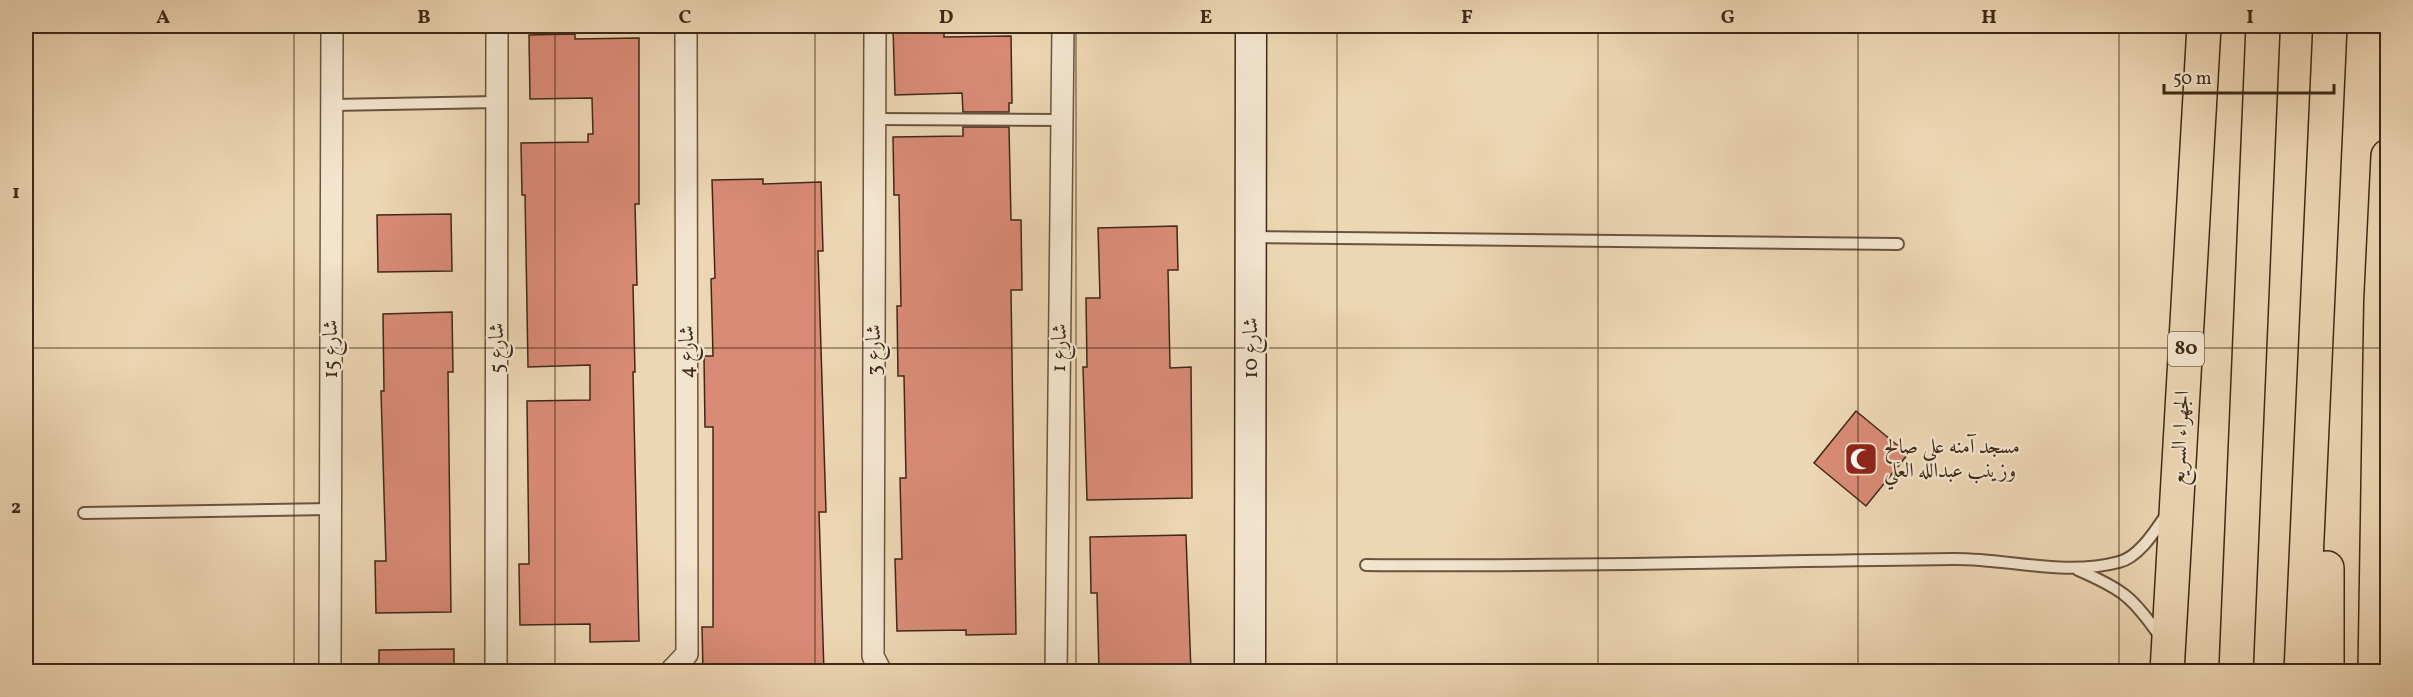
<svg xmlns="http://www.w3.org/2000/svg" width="2413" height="697" viewBox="0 0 2413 697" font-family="Vollkorn,Amiri,serif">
<rect width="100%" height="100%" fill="#edd6b3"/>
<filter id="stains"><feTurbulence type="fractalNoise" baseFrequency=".00333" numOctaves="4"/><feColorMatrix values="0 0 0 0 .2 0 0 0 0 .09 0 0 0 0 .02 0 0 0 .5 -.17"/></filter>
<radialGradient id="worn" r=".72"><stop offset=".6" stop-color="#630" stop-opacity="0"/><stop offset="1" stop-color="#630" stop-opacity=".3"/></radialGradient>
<g fill="#da8b76" stroke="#3e2917" stroke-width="1.5">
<path d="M 944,26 L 944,37 L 1011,36 L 1012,103 L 1009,103 L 1009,112 L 963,112 L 962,93 L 895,95 L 893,27 Z"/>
<path d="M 575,34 L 575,39 L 639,38 L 639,204 L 635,204 L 637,285 L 633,285 L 635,372 L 633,372 L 639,641 L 590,642 L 590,624 L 520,625 L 519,564 L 529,564 L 527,401 L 590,400 L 590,365 L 528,367 L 525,195 L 522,195 L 521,143 L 588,142 L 588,134 L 593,134 L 592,98 L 530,99 L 529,35 Z"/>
<path d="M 963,127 L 1009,127 L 1011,220 L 1021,220 L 1022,290 L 1011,290 L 1016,634 L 966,635 L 966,630 L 897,631 L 895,559 L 902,559 L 900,478 L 906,478 L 904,376 L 898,376 L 897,306 L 901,306 L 899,195 L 894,195 L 893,137 L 963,136 Z"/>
<path d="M 763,179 L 763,184 L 821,182 L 823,251 L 818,251 L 826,512 L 819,512 L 824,672 L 703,672 L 702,627 L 713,627 L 713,427 L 705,427 L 704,356 L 713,356 L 711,279 L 715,278 L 712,180 Z"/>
<path d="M 451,214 L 452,271 L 378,272 L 377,215 Z"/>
<path d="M 1177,226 L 1178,270 L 1168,270 L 1170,368 L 1191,367 L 1192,498 L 1087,500 L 1083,367 L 1087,367 L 1086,298 L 1100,298 L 1098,228 Z"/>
<path d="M 452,312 L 453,372 L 448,372 L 451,612 L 376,613 L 375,561 L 386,561 L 381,391 L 384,391 L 383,314 Z"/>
<path d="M 1856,411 L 1908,454 L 1866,506 L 1814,463 Z"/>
<path d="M 1186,535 L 1191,672 L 1099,672 L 1097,593 L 1091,593 L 1090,537 Z"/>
<path d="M 454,649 L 454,672 L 379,672 L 379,650 Z"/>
</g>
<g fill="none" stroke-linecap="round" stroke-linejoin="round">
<defs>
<g id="lane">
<path d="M 332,105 L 497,102"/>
<path d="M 875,119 L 1062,120"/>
<path d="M 1252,237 L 1898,244"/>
<path d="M 84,513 L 330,509"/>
<path d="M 1366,565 C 1562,567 1756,561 1952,559 C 2008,558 2063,577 2119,562 C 2139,557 2155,531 2166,515"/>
<path d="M 2078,570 C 2122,589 2133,597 2161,638"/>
</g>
<g id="street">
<path d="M 875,26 L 873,656 L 881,672"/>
<path d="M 330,672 L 332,26"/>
<path d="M 496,672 L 497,26"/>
<path d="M 670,672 L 687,654 L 686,26"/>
<path d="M 1056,672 L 1063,26"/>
</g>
<path id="secondary" d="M 1250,672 L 1251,26"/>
<g id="primary">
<path d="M 2167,672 L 2204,26"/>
<path d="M 2375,672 L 2381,302 L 2388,156"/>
</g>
<g id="highway">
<path d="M 2236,672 L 2263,26"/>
<path d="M 2301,672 L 2330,26"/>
<path d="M 2327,672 L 2327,568"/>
</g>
</defs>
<use href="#lane" stroke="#6a543e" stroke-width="14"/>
<use href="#street" stroke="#6a543e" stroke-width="24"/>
<use href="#secondary" stroke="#3e2917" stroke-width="33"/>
<use href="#primary" stroke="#3e2917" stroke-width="36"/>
<use href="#highway" stroke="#3e2917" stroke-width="36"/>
<use href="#lane" stroke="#f3e4ce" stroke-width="10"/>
<use href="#street" stroke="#f3e4ce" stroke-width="21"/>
<use href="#secondary" stroke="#f3e4ce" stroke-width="30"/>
<use href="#primary" stroke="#edd6b3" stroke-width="33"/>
<use href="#highway" stroke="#edd6b3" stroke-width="33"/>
</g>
<path fill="none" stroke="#3e2917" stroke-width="1.5" stroke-opacity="0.55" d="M 294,26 L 294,672M 555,26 L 555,672M 815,26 L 815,672M 1076,26 L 1076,672M 1337,26 L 1337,672M 1598,26 L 1598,672M 1858,26 L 1858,672M 2119,26 L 2119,672M 26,348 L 2388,348"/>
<defs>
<symbol id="mosque-square" viewBox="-11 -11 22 22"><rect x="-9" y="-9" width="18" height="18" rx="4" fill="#8f2418" stroke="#f3e4ce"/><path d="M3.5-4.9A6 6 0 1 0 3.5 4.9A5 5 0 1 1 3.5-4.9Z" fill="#fff"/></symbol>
</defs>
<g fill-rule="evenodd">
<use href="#mosque-square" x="1842" y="440" width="38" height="38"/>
</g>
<g text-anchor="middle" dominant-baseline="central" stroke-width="4.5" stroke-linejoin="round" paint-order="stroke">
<rect fill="#f3e4ce" stroke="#74614e" stroke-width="1.5" x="2168" y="332" width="36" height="34" rx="4.5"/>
<g font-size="20" font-weight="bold" fill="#3e2917">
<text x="2186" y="349">80</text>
</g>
<g font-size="21" fill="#3e2917" stroke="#f3e4ce">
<text transform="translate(497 348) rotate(-90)">شارع 5</text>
<text transform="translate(1060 348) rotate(-89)">شارع 1</text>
<text transform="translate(1251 348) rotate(-90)">شارع 10</text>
<text transform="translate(331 349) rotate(-90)">شارع 15</text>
<text transform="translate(874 350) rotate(-90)">شارع 3</text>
<text transform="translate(687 352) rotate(-90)">شارع 4</text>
<text transform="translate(2181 438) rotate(-87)">الجهراء السريع</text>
</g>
<g font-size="21" fill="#3e2917" stroke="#f3e4ce" text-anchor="start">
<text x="1884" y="447">مسجد آمنه علي صالح<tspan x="1884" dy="24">وزينب عبدالله العلي</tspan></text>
</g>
</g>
<rect width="2413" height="697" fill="none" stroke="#edd6b3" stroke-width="66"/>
<path d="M2164 84v9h170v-9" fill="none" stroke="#3e2917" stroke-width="3"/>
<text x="2173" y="84" font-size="18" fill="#3e2917" stroke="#f3e4ce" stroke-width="4.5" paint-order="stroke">50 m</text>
<rect x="33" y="33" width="2347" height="631" fill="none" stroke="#3e2917" stroke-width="2"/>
<g font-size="20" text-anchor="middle" font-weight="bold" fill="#3e2917">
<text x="163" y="23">A</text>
<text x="424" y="23">B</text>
<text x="685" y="23">C</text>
<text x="946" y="23">D</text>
<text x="1206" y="23">E</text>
<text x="1467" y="23">F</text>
<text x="1728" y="23">G</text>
<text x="1989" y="23">H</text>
<text x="2250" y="23">I</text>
<text x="16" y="198">1</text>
<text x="16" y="513">2</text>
</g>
<rect width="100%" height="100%" filter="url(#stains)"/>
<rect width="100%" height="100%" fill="url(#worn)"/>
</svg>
